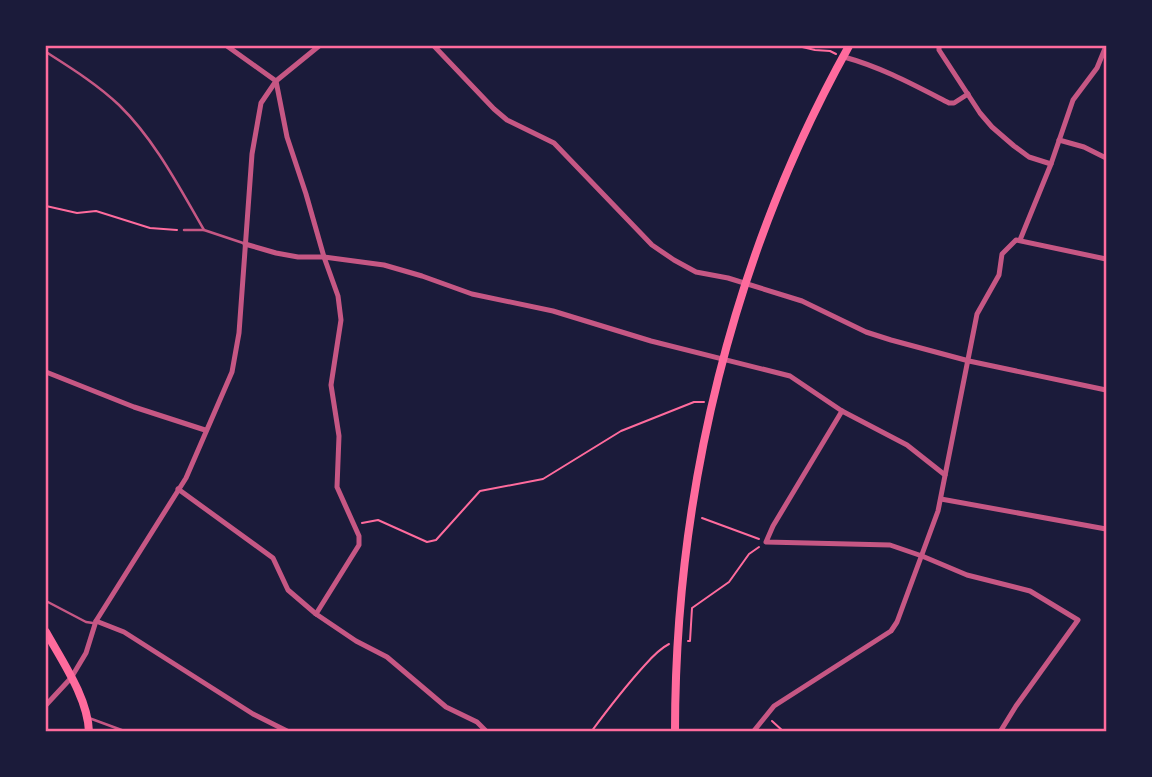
<svg xmlns="http://www.w3.org/2000/svg" width="1152" height="777" viewBox="0 0 1152 777" font-family="'Asap Condensed',sans-serif">
<rect width="100%" height="100%" fill="#1b1b3a"/>
<g fill="none" stroke-linecap="round" stroke-linejoin="round">
<g stroke="#ff6b9d" stroke-width="2">
<path d="M 798,46 L 815,50 L 830,51 L 836,54"/>
<path d="M 46,206 L 77,213 L 96,211 L 150,228 L 177,230"/>
<path d="M 702,518 L 759,539"/>
<path d="M 362,523 L 378,520 L 427,542 L 436,540 L 480,491 L 543,479 L 621,431 L 694,402 L 704,402"/>
<path d="M 688,641 L 690,641 L 692,608 L 729,582 L 749,554 L 759,547"/>
<path d="M 772,721 L 784,732"/>
<path d="M 591,732 C 608,709 625,687 644,666 C 651,658 659,649 669,644"/>
</g>
<g stroke="#c65784" stroke-width="2.5">
<path d="M 46,52 C 71,68 97,84 119,105 C 155,140 179,187 204,230 L 243,243"/>
<path d="M 184,230 L 204,230"/>
<path d="M 46,601 L 86,622 L 93,623"/>
<path d="M 89,718 L 127,732"/>
</g>
<g stroke="#c65784" stroke-width="5">
<path d="M 227,46 L 276,81 L 287,137 L 306,194 L 324,257 L 338,296 L 341,320 L 331,385 L 339,436 L 337,487 L 359,536 L 359,545 L 316,614"/>
<path d="M 434,46 L 494,109 L 507,120 L 554,143 L 652,245 L 674,260 L 696,272 L 728,278 L 802,301 L 866,332 L 891,340 L 969,361 L 1106,390"/>
<path d="M 939,46 L 939,50 L 980,113 L 992,127 L 1014,146 L 1029,157 L 1051,164"/>
<path d="M 844,57 C 881,67 914,85 949,103 L 954,103 L 968,94"/>
<path d="M 1059,140 L 1084,147 L 1106,158"/>
<path d="M 1020,240 L 1051,164 L 1073,100 L 1097,68 L 1106,46"/>
<path d="M 245,244 L 276,253 L 298,257 L 324,257 L 384,265 L 422,276 L 472,294 L 553,311 L 651,341 L 790,376 L 842,411 L 907,445 L 945,475"/>
<path d="M 46,372 L 134,407 L 205,430"/>
<path d="M 842,411 L 773,526 L 766,542 L 890,545 L 922,556 L 967,575 L 1030,591 L 1078,620 L 1016,706 L 1000,732"/>
<path d="M 178,489 L 273,558 L 288,590 L 316,614 L 356,641 L 387,657 L 446,707 L 477,722 L 487,732"/>
<path d="M 941,499 L 1106,529"/>
<path d="M 96,621 L 124,632 L 253,714 L 289,732"/>
<path d="M 46,705 L 71,678 L 86,653 L 96,621 L 186,478 L 232,372 L 239,333 L 252,154 L 261,103 L 276,81 L 319,46"/>
<path d="M 753,732 L 774,706 L 891,631 L 897,622 L 938,511 L 977,314 L 999,275 L 1002,254 L 1016,240 L 1106,259"/>
</g>
<g stroke="#ff6b9d" stroke-width="8">
<path d="M 46,632 C 62,661 88,698 89,732"/>
<path d="M 675,732 C 675,493 733,254 849,46"/>
</g>
</g>
<rect width="1152" height="777" fill="none" stroke="#1b1b3a" stroke-width="94"/>
<rect x="47" y="47" width="1058" height="683" fill="none" stroke="#ff6b9d" stroke-width="2.5"/>
</svg>
